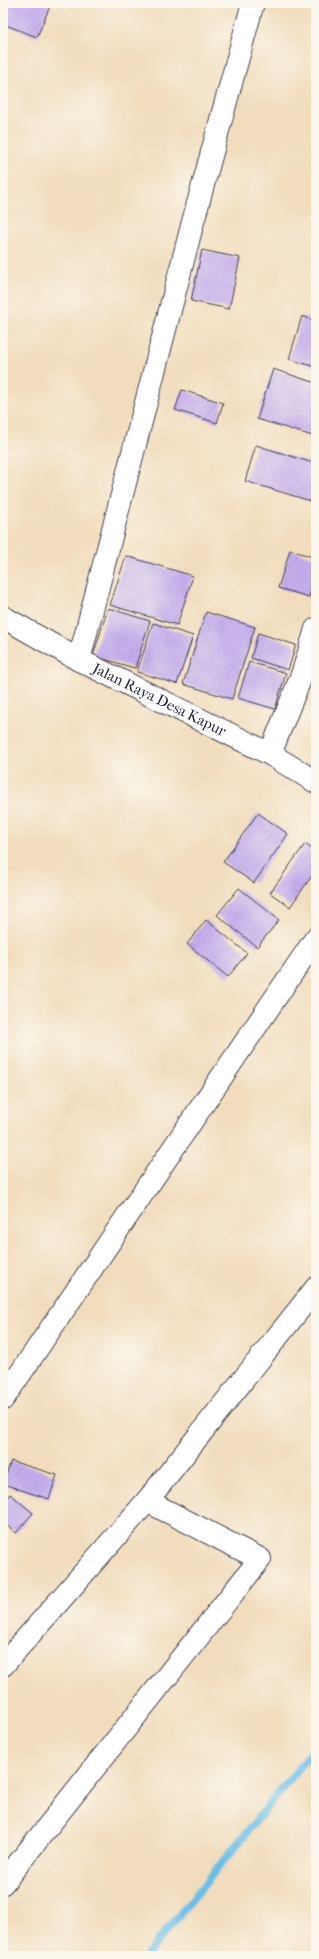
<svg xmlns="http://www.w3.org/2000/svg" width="319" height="1959" viewBox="0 0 319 1959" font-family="'IM FELL French Canon',serif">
<defs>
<pattern id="building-hatch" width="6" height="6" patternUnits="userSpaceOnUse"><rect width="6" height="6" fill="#c5aeee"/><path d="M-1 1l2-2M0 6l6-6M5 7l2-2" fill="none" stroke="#a995cd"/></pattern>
</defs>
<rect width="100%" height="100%" fill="#fbf7ec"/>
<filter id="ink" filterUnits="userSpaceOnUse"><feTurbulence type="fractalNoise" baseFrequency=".025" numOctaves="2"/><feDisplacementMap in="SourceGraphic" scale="8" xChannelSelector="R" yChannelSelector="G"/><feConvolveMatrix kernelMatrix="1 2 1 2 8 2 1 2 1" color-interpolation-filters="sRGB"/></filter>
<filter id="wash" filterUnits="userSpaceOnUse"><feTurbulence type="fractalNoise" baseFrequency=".012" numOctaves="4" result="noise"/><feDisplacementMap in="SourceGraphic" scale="16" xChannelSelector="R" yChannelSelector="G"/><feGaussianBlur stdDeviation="0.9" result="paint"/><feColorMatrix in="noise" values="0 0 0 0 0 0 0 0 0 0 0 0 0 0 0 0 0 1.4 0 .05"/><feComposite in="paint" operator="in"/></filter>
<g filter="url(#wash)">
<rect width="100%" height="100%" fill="#f1ddbd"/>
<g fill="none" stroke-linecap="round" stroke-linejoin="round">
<path stroke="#6abee6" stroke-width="8" d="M 146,1956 L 316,1747"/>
</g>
<g id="blocks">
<g fill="url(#building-hatch)">
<path d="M 3,3 L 43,3 L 50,6 L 37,37 L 3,24 Z"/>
<path d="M 202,250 L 240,258 L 229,309 L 191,301 Z"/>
<path d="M 302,316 L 316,321 L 316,367 L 289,359 Z"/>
<path d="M 273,369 L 316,383 L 316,437 L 257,419 Z"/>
<path d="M 182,390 L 223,403 L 217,423 L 175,410 Z"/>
<path d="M 256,445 L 316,464 L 316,497 L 314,502 L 245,481 Z"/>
<path d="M 290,550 L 316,558 L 316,576 L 309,597 L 278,588 Z"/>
<path d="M 126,556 L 193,576 L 177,625 L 110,605 Z"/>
<path d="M 108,608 L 150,621 L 135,668 L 93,656 Z"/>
<path d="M 206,612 L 255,627 L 232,699 L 183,684 Z"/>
<path d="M 153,623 L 193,636 L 177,684 L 137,672 Z"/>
<path d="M 258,633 L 296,645 L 288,670 L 251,658 Z"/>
<path d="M 249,662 L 286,673 L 275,709 L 238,698 Z"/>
<path d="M 258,813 L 288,834 L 254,883 L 223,862 Z"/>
<path d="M 305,844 L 316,852 L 316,870 L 290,907 L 270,893 Z"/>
<path d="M 239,888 L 279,920 L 257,947 L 217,915 Z"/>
<path d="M 206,920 L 247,953 L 228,977 L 187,944 Z"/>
<path d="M 11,1461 L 57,1475 L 49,1499 L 3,1484 Z"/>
<path d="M 10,1494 L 33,1513 L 16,1533 L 3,1522 L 3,1503 Z"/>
</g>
</g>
</g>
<g filter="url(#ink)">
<use href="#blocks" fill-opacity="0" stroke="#413e4e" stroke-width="1"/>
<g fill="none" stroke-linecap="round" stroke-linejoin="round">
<defs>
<g id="street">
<path id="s1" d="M 3,617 L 79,660 L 270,754 L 316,782"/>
<path d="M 79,660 L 194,218 L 253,3"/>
<path d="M 270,754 L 303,672 L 316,629"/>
<path d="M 3,1399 L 316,938"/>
<path d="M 3,1665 L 147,1501 L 316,1288"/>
<path d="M 3,1883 L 260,1559 L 147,1501"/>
</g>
</defs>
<use href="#street" stroke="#413e4e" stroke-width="24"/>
<use href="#street" stroke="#fff" stroke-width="22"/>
</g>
</g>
<g text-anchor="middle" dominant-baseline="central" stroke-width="3.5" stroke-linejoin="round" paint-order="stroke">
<g font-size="15" fill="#22223b" stroke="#fbf7ec">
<text stroke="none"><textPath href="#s1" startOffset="177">Jalan Raya Desa Kapur</textPath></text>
</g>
</g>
<rect width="319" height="1959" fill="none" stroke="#fbf7ec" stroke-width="16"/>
</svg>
